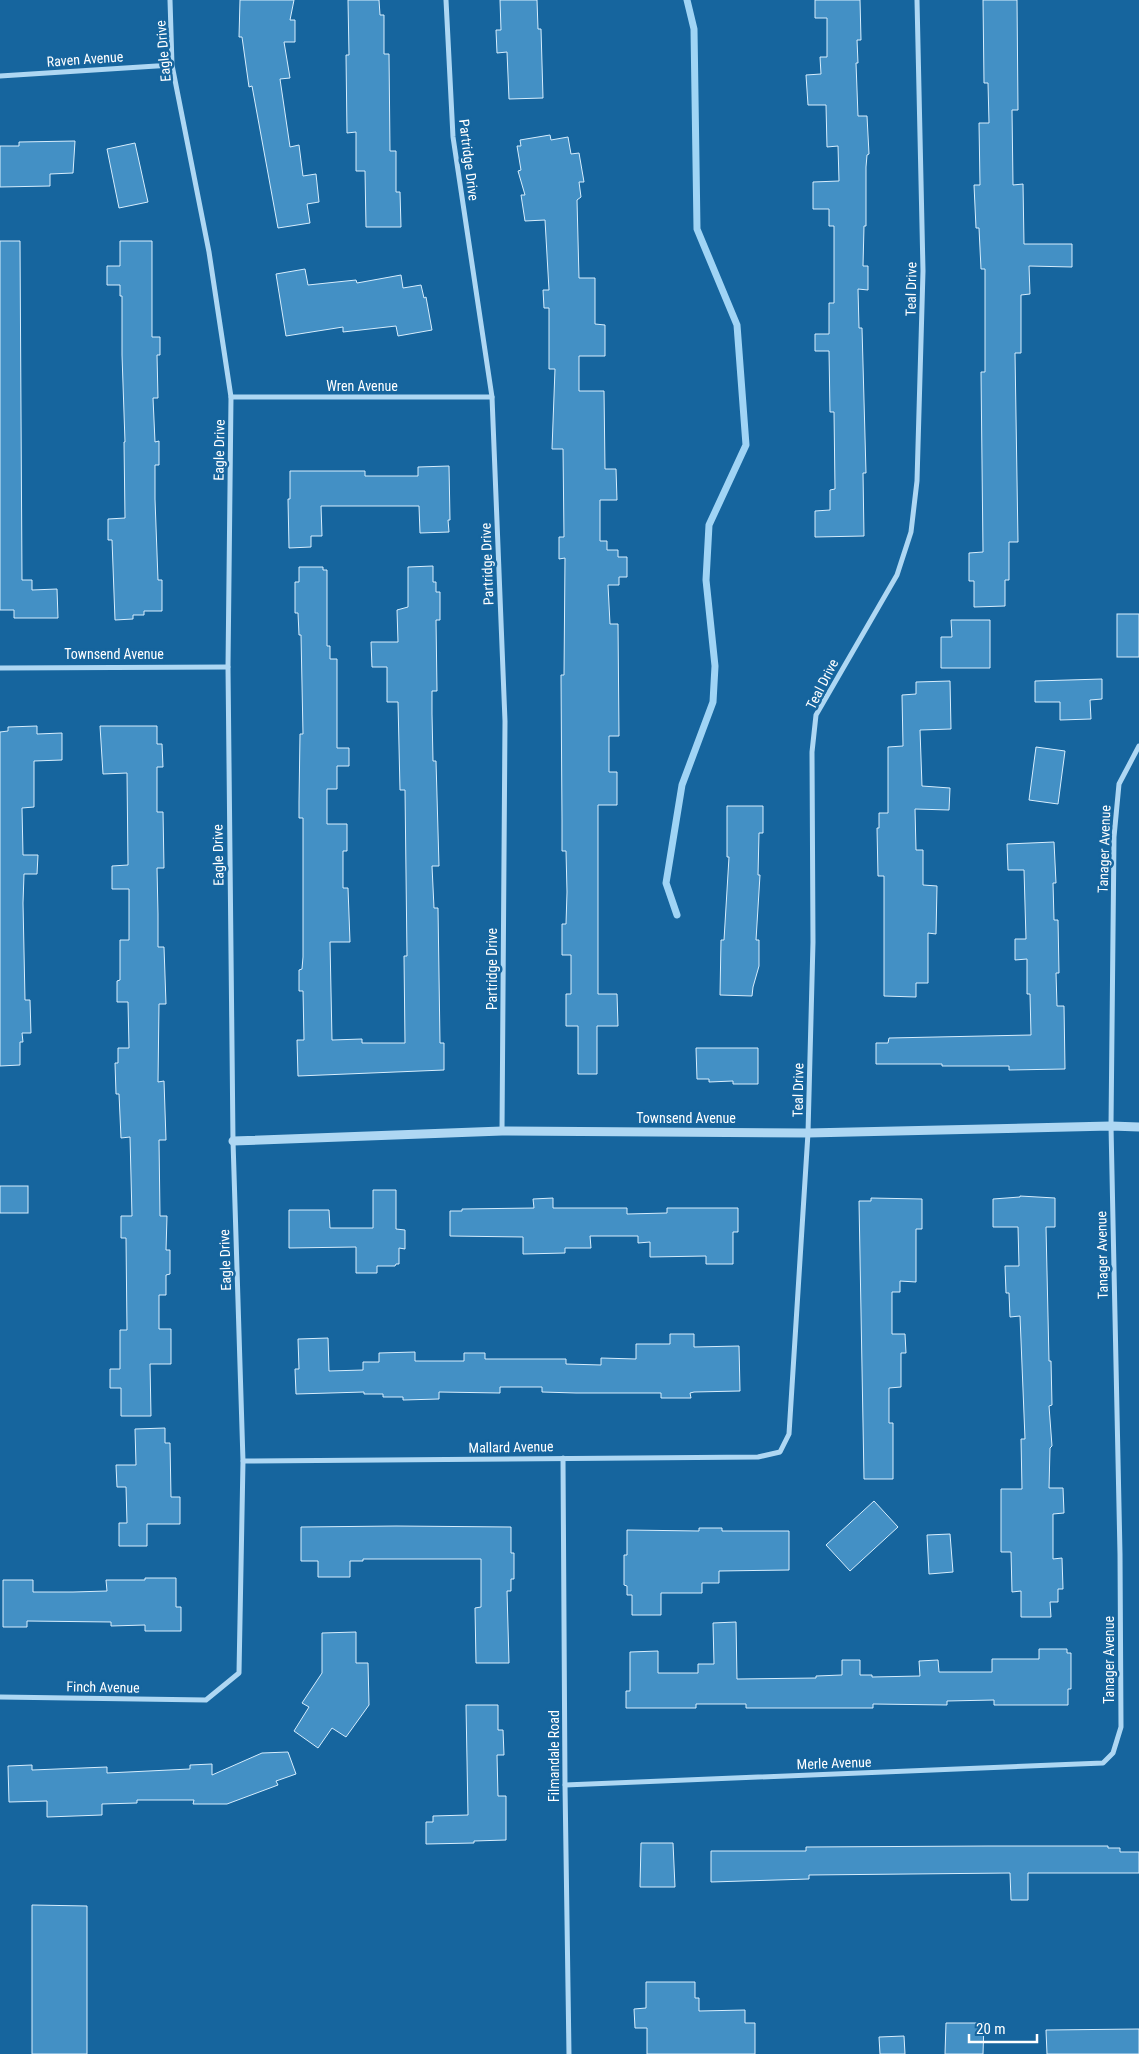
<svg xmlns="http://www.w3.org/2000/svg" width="1139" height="2054" viewBox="0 0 1139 2054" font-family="'Roboto Condensed',sans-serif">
<rect width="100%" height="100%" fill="#16659e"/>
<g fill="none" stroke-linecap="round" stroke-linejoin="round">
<path stroke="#a0d4f5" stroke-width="7" d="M 677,915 L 666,883 L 682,785 L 713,702 L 715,666 L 706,580 L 709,525 L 746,445 L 737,325 L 697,229 L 694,29 L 687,0"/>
</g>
<g fill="#4390c5" stroke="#d6edfd">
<path d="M 240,0 L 294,0 L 290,20 L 295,20 L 295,42 L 284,42 L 290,78 L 280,79 L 290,147 L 299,145 L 303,176 L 316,174 L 319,202 L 307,204 L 310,223 L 278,228 L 252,86 L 249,87 L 242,37 L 239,37 Z"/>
<path d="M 348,0 L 379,0 L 380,15 L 384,15 L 384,54 L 389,54 L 390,151 L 396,151 L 396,192 L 400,192 L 401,227 L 366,227 L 365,171 L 356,171 L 356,132 L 347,133 L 346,55 L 349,55 Z"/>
<path d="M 500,0 L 537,0 L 538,29 L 541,29 L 543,98 L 509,99 L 507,52 L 497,53 L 496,30 L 501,30 Z"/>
<path d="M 815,0 L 860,0 L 861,40 L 857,40 L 858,63 L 856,63 L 858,116 L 867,116 L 869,154 L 867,155 L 866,167 L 866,226 L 864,226 L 863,266 L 868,266 L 868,290 L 858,289 L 859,328 L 862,328 L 866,473 L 863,473 L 864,536 L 815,537 L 815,511 L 830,510 L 830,490 L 835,489 L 834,412 L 830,412 L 829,351 L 815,351 L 815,334 L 829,334 L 829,303 L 834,303 L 834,226 L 829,226 L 829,209 L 813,209 L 813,182 L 839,181 L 838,146 L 827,147 L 826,105 L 808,105 L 806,75 L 821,74 L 820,57 L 827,57 L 827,18 L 815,18 Z"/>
<path d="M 983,0 L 1017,0 L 1018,110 L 1012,110 L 1013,185 L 1023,184 L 1024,244 L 1072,244 L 1072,267 L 1029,266 L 1030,294 L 1021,295 L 1021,353 L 1015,353 L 1018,542 L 1009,542 L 1009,580 L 1005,580 L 1005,606 L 974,607 L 974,581 L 969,581 L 969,553 L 983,552 L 981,372 L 985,372 L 985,269 L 981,269 L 979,228 L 976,228 L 974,185 L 980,185 L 979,123 L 989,123 L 988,83 L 984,83 Z"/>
<path d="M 550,135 L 551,140 L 568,137 L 571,154 L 579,153 L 584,182 L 579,182 L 581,197 L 577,200 L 579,278 L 595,278 L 595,324 L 605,325 L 605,356 L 579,356 L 579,391 L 604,391 L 605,469 L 616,469 L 617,500 L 600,500 L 600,541 L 607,541 L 607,550 L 618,550 L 618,557 L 627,557 L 627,577 L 619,577 L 619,585 L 608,585 L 610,624 L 618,624 L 619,736 L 609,736 L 609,772 L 617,772 L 617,805 L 598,805 L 598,994 L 617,994 L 618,1026 L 597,1026 L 597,1074 L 578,1074 L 578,1026 L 566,1026 L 566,994 L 571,994 L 571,955 L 562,955 L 562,924 L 566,924 L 567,892 L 566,851 L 562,851 L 562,820 L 561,675 L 564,675 L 565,558 L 559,559 L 559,537 L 564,537 L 563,449 L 552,449 L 555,369 L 549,369 L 549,308 L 544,308 L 543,290 L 549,290 L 545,220 L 525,221 L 521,195 L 525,195 L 518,171 L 521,170 L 517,146 L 521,146 L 520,140 Z"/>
<path d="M 75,141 L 73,173 L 50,174 L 50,186 L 0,187 L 0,146 L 19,146 L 19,142 Z"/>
<path d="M 135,143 L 148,202 L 119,208 L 107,149 Z"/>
<path d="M 0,241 L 20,241 L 22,580 L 32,580 L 32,590 L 57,589 L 58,618 L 14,618 L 14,610 L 0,610 Z"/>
<path d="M 120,241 L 152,241 L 152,337 L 160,337 L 160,355 L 157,355 L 158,398 L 153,398 L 155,442 L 159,441 L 159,465 L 155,465 L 155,499 L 158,580 L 162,580 L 162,611 L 144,611 L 144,615 L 133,615 L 133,619 L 115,620 L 112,540 L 108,540 L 108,519 L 125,518 L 124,442 L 125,442 L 122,355 L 122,296 L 120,296 L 120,285 L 107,285 L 107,266 L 120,266 Z"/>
<path d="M 305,269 L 308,285 L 356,280 L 357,283 L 401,275 L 403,288 L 421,285 L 424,298 L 426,297 L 432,330 L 398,336 L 396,326 L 343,332 L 343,327 L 286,336 L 276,274 Z"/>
<path d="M 449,466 L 450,520 L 448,520 L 449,532 L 420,533 L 419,506 L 321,506 L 322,536 L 311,536 L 311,547 L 289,548 L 288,499 L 290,499 L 290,471 L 365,471 L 365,476 L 418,476 L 418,467 Z"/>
<path d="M 433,566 L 433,582 L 436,582 L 436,592 L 440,592 L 440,620 L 436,620 L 437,691 L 432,691 L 432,714 L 433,761 L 436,761 L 439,866 L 432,866 L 434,908 L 438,908 L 440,1043 L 444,1043 L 444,1070 L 298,1076 L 297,1040 L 304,1040 L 303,991 L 299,991 L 299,970 L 302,969 L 303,957 L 303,818 L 299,818 L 299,802 L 300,734 L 303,734 L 301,635 L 299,635 L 298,613 L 295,613 L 295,582 L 299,582 L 299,567 L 323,567 L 323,570 L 327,570 L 327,646 L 330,646 L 330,659 L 337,659 L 337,748 L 349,748 L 349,766 L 337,766 L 337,789 L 327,789 L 327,824 L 347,824 L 347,851 L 343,851 L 343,888 L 348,888 L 350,942 L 330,942 L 332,1040 L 362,1039 L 362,1043 L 405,1043 L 404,956 L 407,956 L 405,790 L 400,790 L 398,702 L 387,702 L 387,667 L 372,667 L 371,642 L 398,642 L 397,610 L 408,607 L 408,567 Z"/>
<rect x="1117" y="614" width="22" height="43"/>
<path d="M 951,620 L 990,620 L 990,668 L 941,668 L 941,637 L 952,637 Z"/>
<path d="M 1102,679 L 1102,699 L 1090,700 L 1091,719 L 1060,720 L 1060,702 L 1035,702 L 1035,681 Z"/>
<path d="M 950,681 L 951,729 L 920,730 L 922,786 L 950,788 L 949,810 L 915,809 L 916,850 L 923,850 L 923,885 L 937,886 L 936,934 L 928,933 L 928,983 L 916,983 L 916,997 L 884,996 L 884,876 L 878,876 L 877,828 L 879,828 L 879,813 L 888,813 L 888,747 L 903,746 L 902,695 L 916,694 L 916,682 Z"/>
<path d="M 37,726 L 37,734 L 62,733 L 62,760 L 34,761 L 34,807 L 22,808 L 23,855 L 38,855 L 37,874 L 24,874 L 23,903 L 25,1000 L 30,1000 L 31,1033 L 22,1033 L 23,1042 L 20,1042 L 20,1065 L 0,1066 L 0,732 L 8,731 L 8,727 Z"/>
<path d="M 100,726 L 157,726 L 157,744 L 162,744 L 163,767 L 157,767 L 157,812 L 163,812 L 164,868 L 157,868 L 158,914 L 158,947 L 164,947 L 166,1004 L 159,1004 L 158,1082 L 164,1081 L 166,1140 L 159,1140 L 160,1216 L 167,1216 L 166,1250 L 170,1250 L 170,1274 L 166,1275 L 166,1295 L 159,1295 L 159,1329 L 171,1329 L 171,1364 L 150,1364 L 151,1416 L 121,1416 L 121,1388 L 110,1388 L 110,1369 L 120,1369 L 120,1330 L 127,1330 L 126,1238 L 121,1238 L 121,1216 L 132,1216 L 130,1137 L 121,1138 L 119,1094 L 116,1094 L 115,1063 L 118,1063 L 118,1048 L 129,1048 L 128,1002 L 117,1002 L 117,981 L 120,980 L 120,940 L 129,940 L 129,889 L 112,889 L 112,866 L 128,865 L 127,773 L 103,774 Z"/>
<path d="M 1036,747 L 1065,751 L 1058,804 L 1029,800 Z"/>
<path d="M 727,806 L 763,806 L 763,833 L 759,833 L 758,875 L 760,875 L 756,940 L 759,940 L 759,966 L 753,987 L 752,996 L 720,995 L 721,940 L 724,940 L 729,857 L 727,857 Z"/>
<path d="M 1054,842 L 1056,883 L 1053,883 L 1054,920 L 1058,920 L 1059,973 L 1056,973 L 1057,1006 L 1064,1006 L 1065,1069 L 1009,1070 L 1009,1066 L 942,1066 L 942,1064 L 876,1064 L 876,1043 L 888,1043 L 889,1038 L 1031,1035 L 1030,994 L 1027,994 L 1027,959 L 1015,960 L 1015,939 L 1026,939 L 1024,870 L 1008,870 L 1007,844 Z"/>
<path d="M 696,1048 L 758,1048 L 758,1084 L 733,1084 L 733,1081 L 709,1082 L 709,1079 L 697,1079 Z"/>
<rect x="0" y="1186" width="28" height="27"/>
<path d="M 373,1190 L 396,1190 L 396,1229 L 405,1230 L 405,1249 L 399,1248 L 399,1264 L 396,1264 L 395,1266 L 377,1266 L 377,1273 L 356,1273 L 356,1247 L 289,1248 L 289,1210 L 329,1210 L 330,1228 L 373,1228 Z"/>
<path d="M 1020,1196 L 1055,1198 L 1055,1227 L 1046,1227 L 1049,1361 L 1051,1361 L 1052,1405 L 1049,1406 L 1052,1446 L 1050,1448 L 1049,1488 L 1063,1488 L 1064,1513 L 1053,1514 L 1053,1559 L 1062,1558 L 1063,1589 L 1058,1589 L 1058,1602 L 1050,1602 L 1051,1617 L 1021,1617 L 1021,1591 L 1012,1592 L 1011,1552 L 1001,1552 L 1001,1489 L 1022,1489 L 1021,1439 L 1025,1439 L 1020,1316 L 1010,1317 L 1009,1293 L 1006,1293 L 1005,1266 L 1019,1266 L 1018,1227 L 993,1227 L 993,1199 L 1020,1197 Z"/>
<path d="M 553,1198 L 553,1208 L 627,1208 L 627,1214 L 667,1213 L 667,1208 L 738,1208 L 738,1232 L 733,1232 L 733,1264 L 706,1264 L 706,1256 L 650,1257 L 650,1242 L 638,1243 L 638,1236 L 590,1236 L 591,1248 L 565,1248 L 565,1253 L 523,1254 L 523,1237 L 450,1236 L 450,1211 L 462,1211 L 462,1209 L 534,1208 L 533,1199 Z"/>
<path d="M 871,1198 L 922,1199 L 922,1229 L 916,1229 L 916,1282 L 900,1281 L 900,1292 L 892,1292 L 892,1334 L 905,1334 L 906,1353 L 901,1353 L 901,1387 L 889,1388 L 889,1423 L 893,1423 L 893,1479 L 864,1479 L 859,1201 L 871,1201 Z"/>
<path d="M 670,1334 L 694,1334 L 694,1347 L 739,1346 L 740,1391 L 694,1392 L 690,1393 L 691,1398 L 661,1398 L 661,1393 L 576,1393 L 542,1392 L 542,1387 L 500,1387 L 500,1393 L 439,1392 L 439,1399 L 403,1400 L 403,1397 L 383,1397 L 383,1394 L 364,1394 L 364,1392 L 296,1394 L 295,1369 L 299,1369 L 298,1339 L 328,1338 L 329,1371 L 363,1370 L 363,1362 L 379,1362 L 379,1353 L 415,1352 L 415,1361 L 464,1361 L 464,1353 L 485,1353 L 485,1359 L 566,1359 L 566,1364 L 601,1365 L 601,1358 L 636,1359 L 636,1344 L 670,1344 Z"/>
<path d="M 165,1428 L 165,1443 L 170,1443 L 171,1497 L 180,1497 L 180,1524 L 147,1524 L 147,1546 L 119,1546 L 119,1523 L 127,1523 L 126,1487 L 117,1487 L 116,1465 L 136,1465 L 135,1429 Z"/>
<path d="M 874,1501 L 898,1527 L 850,1571 L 826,1545 Z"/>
<path d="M 396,1526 L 511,1527 L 511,1553 L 514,1553 L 514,1579 L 511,1579 L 511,1591 L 507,1591 L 509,1663 L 476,1663 L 475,1608 L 481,1607 L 481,1559 L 363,1559 L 363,1561 L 350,1561 L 350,1577 L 318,1577 L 318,1561 L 301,1561 L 301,1527 Z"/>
<path d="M 699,1528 L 722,1528 L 722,1531 L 789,1531 L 789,1570 L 719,1571 L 719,1583 L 702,1583 L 702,1593 L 661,1593 L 661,1615 L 632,1615 L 632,1595 L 627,1595 L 627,1586 L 624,1585 L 624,1555 L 627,1555 L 627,1530 L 699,1531 Z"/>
<path d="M 950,1534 L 953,1572 L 929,1574 L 927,1535 Z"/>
<path d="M 145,1578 L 176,1578 L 176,1607 L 181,1607 L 181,1631 L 145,1631 L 145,1625 L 111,1626 L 111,1622 L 27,1621 L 27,1627 L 3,1627 L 3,1580 L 33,1580 L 33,1592 L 73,1592 L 107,1591 L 106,1580 L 145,1580 Z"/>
<path d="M 736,1622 L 737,1679 L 816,1678 L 816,1676 L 842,1675 L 842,1660 L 860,1660 L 860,1675 L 872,1675 L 872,1677 L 920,1676 L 919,1661 L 938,1660 L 939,1672 L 992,1672 L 992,1659 L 1039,1659 L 1039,1649 L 1067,1649 L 1067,1653 L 1071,1653 L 1071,1689 L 1068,1689 L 1068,1705 L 994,1705 L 994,1700 L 947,1701 L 947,1705 L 873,1704 L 873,1708 L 746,1708 L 746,1704 L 696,1704 L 696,1708 L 626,1708 L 626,1691 L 630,1691 L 630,1652 L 658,1651 L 658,1673 L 698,1673 L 698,1664 L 714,1664 L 713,1623 Z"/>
<path d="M 356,1632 L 356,1663 L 368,1663 L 369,1705 L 346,1737 L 332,1728 L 318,1748 L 294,1731 L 309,1707 L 302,1703 L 322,1673 L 322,1633 Z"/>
<path d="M 466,1705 L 498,1705 L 498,1730 L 503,1730 L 504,1755 L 497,1755 L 498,1796 L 506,1796 L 506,1840 L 474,1841 L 474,1843 L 426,1844 L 426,1822 L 433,1822 L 433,1816 L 468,1815 Z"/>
<path d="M 288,1752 L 296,1774 L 276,1781 L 278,1785 L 227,1804 L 193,1804 L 194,1800 L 137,1800 L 137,1803 L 102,1804 L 102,1815 L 47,1817 L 47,1801 L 9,1802 L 8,1766 L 32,1765 L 32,1770 L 107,1767 L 107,1773 L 190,1769 L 190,1765 L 212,1764 L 212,1775 L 262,1753 Z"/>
<path d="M 641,1843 L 673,1843 L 675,1887 L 640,1887 Z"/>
<path d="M 988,1846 L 1108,1846 L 1108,1848 L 1120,1848 L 1120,1852 L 1139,1852 L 1139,1873 L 1028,1873 L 1028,1900 L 1011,1900 L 1010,1873 L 809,1875 L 809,1879 L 711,1882 L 711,1851 L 806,1851 L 806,1847 Z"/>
<path d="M 32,1905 L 87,1906 L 87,2054 L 32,2054 Z"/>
<path d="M 646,1982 L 695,1982 L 695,1998 L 699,1998 L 699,2011 L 745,2010 L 745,2023 L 755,2023 L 755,2054 L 647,2054 L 647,2028 L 635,2028 L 634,2009 L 646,2008 Z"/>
<path d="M 946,2023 L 984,2023 L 983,2054 L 945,2054 Z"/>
<path d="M 1139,2029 L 1139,2054 L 1047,2054 L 1046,2030 Z"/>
<path d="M 904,2036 L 905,2054 L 880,2054 L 879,2037 Z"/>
</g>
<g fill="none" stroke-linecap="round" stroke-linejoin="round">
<g stroke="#aed7f3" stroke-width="5">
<path d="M 446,0 L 453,137 L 492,397 L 505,721 L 502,1131"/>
<path d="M 0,76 L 172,65"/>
<path d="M 231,397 L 492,397"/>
<path d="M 0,668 L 228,667"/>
<path d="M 563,1458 L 565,1785 L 569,2054"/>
<path d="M 243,1461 L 758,1457 L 780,1452 L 789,1434 L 808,1133 L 813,942 L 812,752 L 816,715 L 897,575 L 911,532 L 917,481 L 923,271 L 917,0"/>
<path d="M 0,1697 L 206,1700 L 239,1673 L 243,1461 L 233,1141 L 228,667 L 231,397 L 209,252 L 172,65 L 170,0"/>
<path d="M 565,1785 L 1103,1763 L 1113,1753 L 1121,1727 L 1120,1554 L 1111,1126 L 1114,837 L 1119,784 L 1139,746"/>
</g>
<path stroke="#aed7f3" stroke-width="9" d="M 233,1141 L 502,1131 L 808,1133 L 1111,1126 L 1139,1127"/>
</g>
<g text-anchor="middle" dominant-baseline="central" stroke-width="5" stroke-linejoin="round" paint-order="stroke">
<g font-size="14" fill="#fff" stroke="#16659e">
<text transform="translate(163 51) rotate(-95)">Eagle Drive</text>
<text transform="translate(85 59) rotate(-4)">Raven Avenue</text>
<text transform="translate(469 160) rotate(83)">Partridge Drive</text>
<text transform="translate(911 289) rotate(-89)">Teal Drive</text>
<text x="362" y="386">Wren Avenue</text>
<text transform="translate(219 450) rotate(-89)">Eagle Drive</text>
<text transform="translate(487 564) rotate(-92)">Partridge Drive</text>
<text x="114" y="654">Townsend Avenue</text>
<text transform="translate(822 684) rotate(-63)">Teal Drive</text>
<text transform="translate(1104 849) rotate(-88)">Tanager Avenue</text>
<text transform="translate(218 855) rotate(-91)">Eagle Drive</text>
<text transform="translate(492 969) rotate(-90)">Partridge Drive</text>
<text transform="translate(798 1090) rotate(-89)">Teal Drive</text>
<text x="686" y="1118">Townsend Avenue</text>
<text transform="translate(1102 1255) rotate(-91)">Tanager Avenue</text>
<text transform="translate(225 1260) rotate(-92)">Eagle Drive</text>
<text transform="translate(511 1447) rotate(-1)">Mallard Avenue</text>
<text transform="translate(1109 1660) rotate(-90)">Tanager Avenue</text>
<text transform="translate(103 1687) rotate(1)">Finch Avenue</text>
<text transform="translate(554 1756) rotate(-90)">Filmandale Road</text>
<text transform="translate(834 1763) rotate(-2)">Merle Avenue</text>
</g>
</g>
<path d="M969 2034v8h68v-8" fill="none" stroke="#ffffff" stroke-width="2.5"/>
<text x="976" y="2034" font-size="15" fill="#ffffff" stroke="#16659e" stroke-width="4" paint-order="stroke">20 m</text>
</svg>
